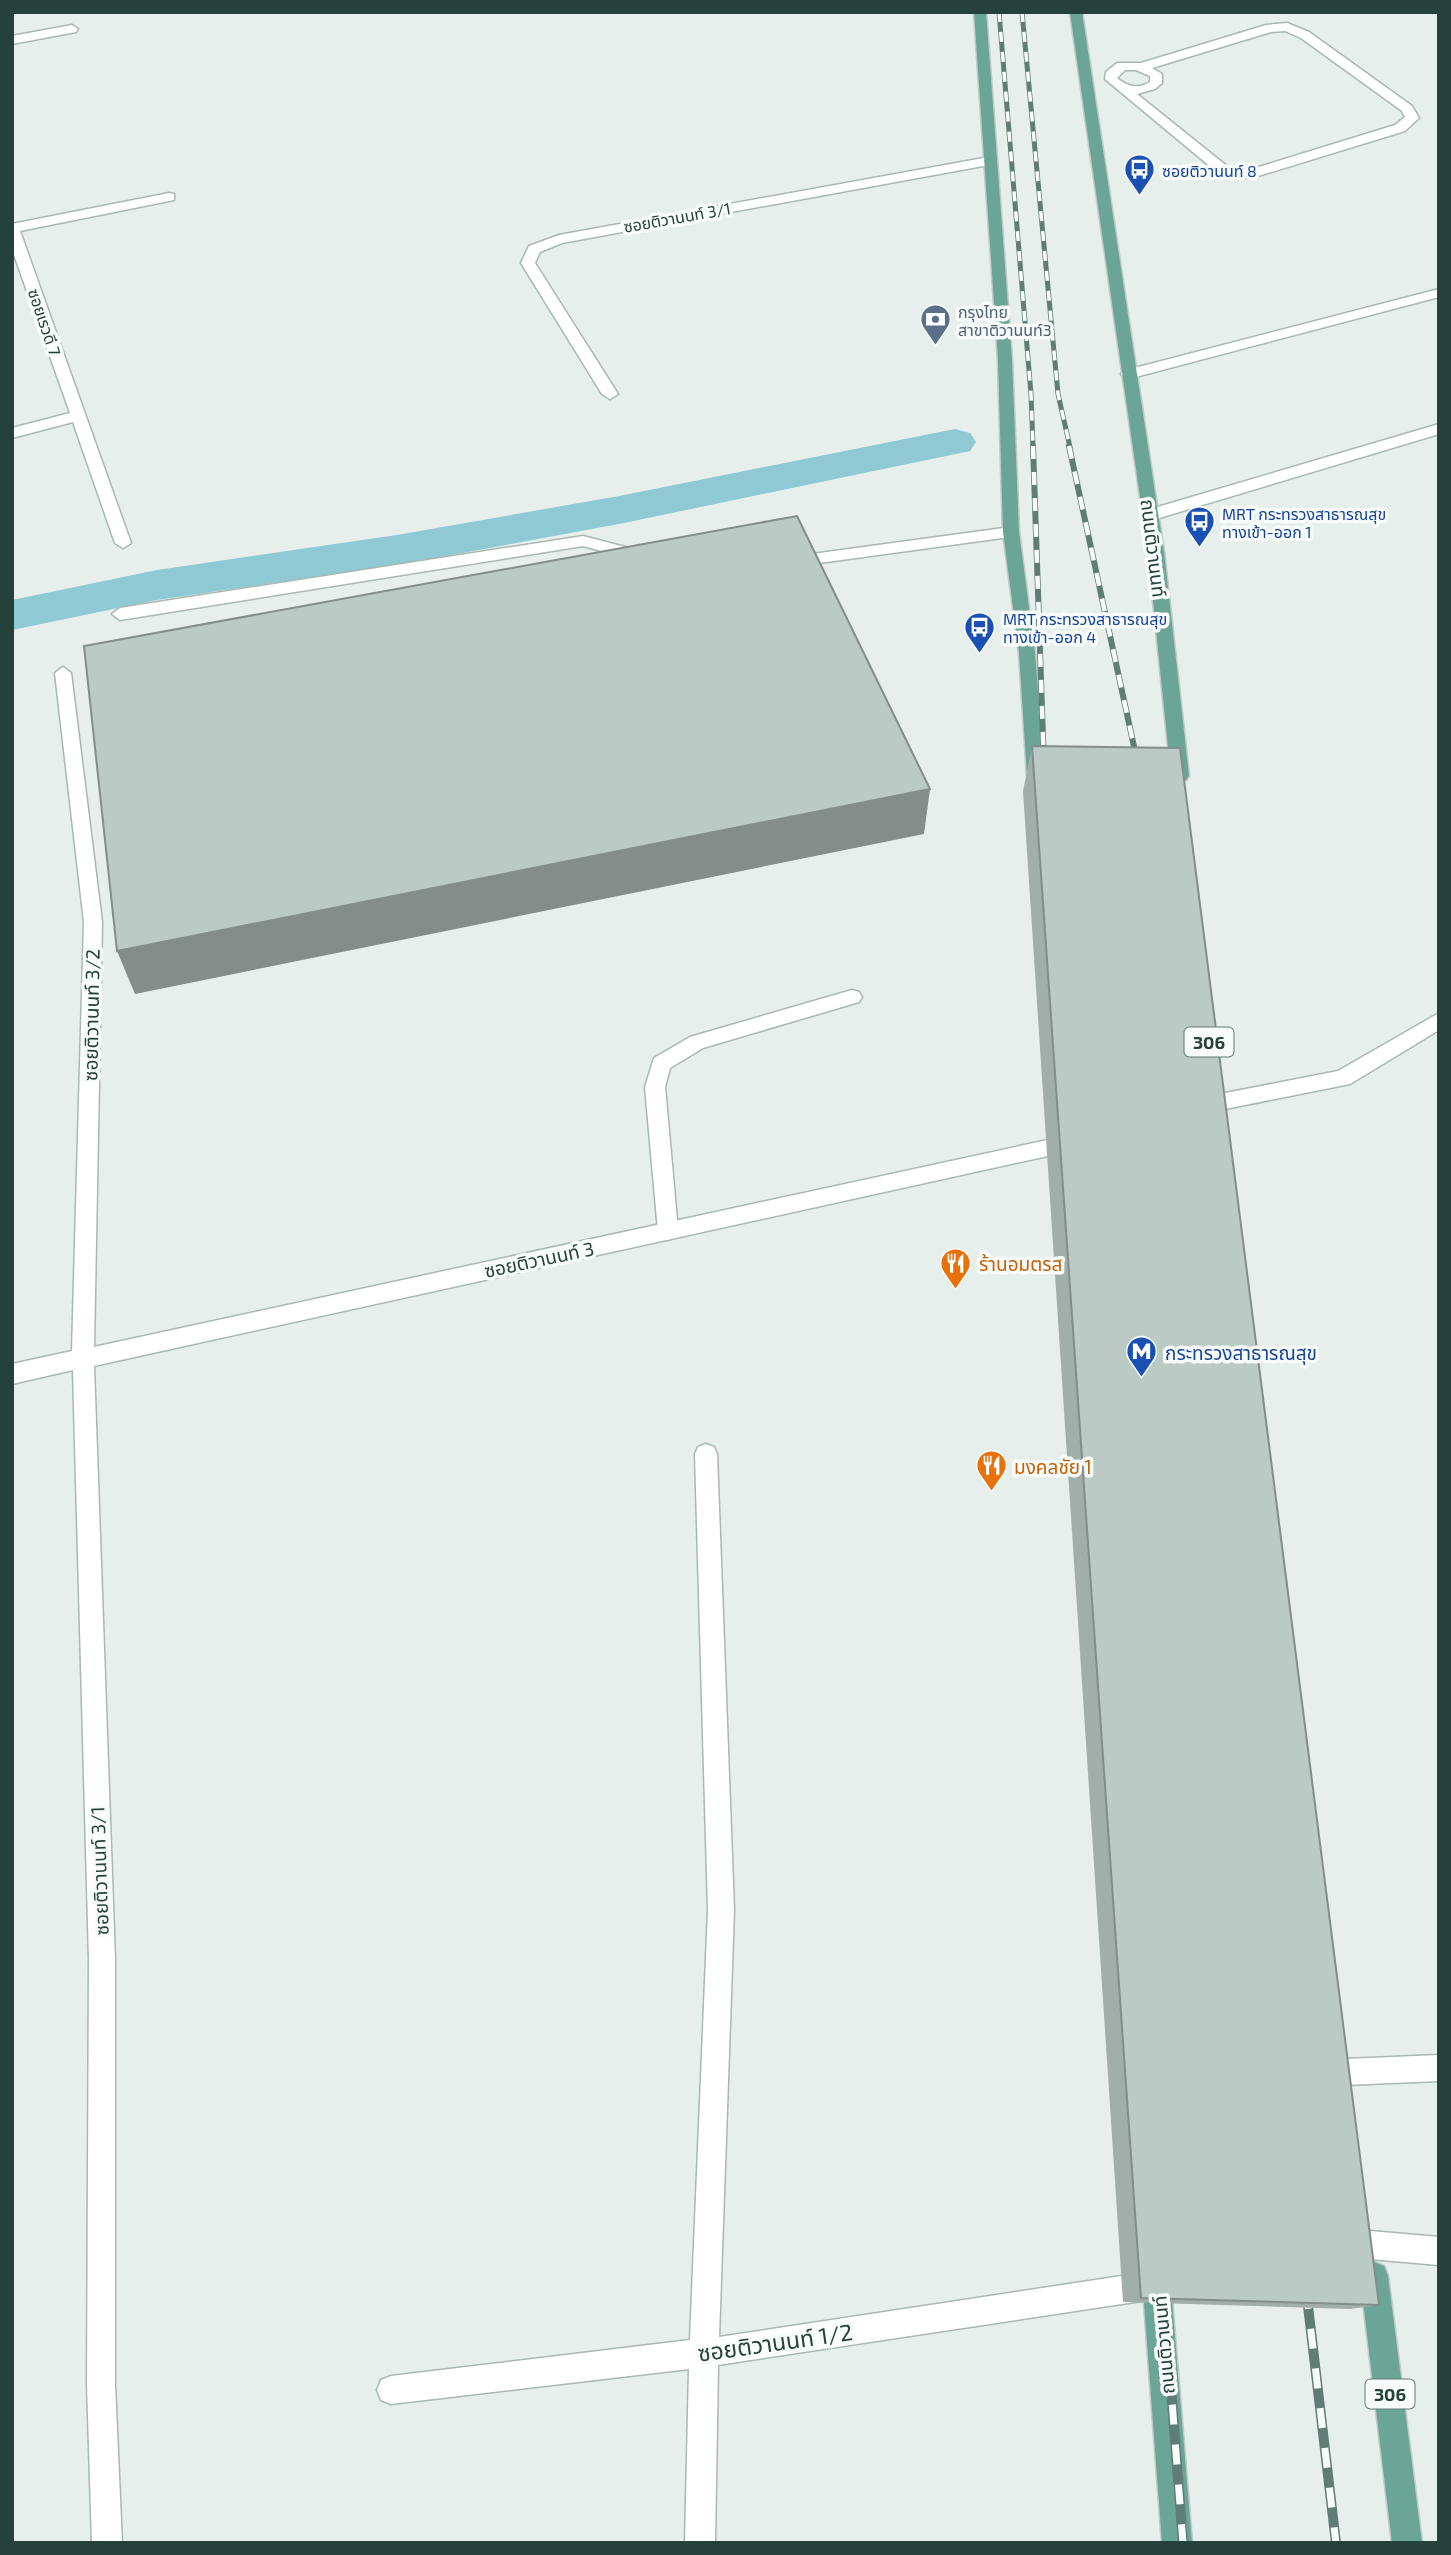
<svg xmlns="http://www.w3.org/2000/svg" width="1451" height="2555" viewBox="0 0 1451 2555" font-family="'Exo 2','Noto Sans Thai',sans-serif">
<rect width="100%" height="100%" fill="#e6efeb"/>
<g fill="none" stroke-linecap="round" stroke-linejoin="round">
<path fill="#8ec9d4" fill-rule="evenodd" d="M 955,429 L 970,433 L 976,442 L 970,451 L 619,524 L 397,565 L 157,600 L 12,630 L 12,600 L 157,570 L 397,535 L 619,496 Z"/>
<defs>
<g id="service">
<path d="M 1287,23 L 1309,32 L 1412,106 L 1419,118 L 1405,131 L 1255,177 L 1235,179 L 1218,173 L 1105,79 L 1106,72 L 1117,63 L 1141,63 L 1266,25 ZM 1285,31 L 1301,38 L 1402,111 L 1405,117 L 1395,125 L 1249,170 L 1237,171 L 1228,167 L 1137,94 L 1155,89 L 1162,83 L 1162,74 L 1152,68 L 1271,32 ZM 1125,70 L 1136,70 L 1150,76 L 1150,82 C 1138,89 1128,87 1117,78 Z"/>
<path d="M 1439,289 L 1439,297 L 1128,379 L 1121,374 L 1123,371 Z"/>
<path d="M 1439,424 L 1439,434 L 1156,519 L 1150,520 L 1142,515 L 1144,511 Z"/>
<path d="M 1011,527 L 1017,528 L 1019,532 L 1017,536 L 790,567 L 782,562 L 790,557 Z"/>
<path d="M 583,536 L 648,553 L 650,557 L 642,562 L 583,546 L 120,620 L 112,614 L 120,608 Z"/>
<path d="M 852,990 L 859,992 L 862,997 L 859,1002 L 703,1048 L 670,1068 L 665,1087 L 678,1231 L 675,1237 L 668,1240 L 661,1237 L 658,1231 L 645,1087 L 654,1058 L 690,1037 Z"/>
</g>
<g id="minor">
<path d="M 72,25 L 78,29 L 76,32 L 12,44 L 12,36 Z"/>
<path d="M 989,157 L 994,158 L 994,164 L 562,243 L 540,252 L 535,263 L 618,394 L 610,399 L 602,394 L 521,263 L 529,246 L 559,235 Z"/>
<path d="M 169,193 L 174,194 L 174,200 L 20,231 L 131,543 L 123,548 L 115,543 L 73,422 L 12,438 L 12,428 L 70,413 L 12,249 L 12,224 Z"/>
<path d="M 63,667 L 71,673 L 102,922 L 94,1347 L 1066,1136 L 1073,1138 L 1076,1144 L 1073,1150 L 1066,1152 L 94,1366 L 115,1960 L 115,2384 L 122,2543 L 92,2543 L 87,2384 L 89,1960 L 73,1370 L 12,1384 L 12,1364 L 72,1351 L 84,922 L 55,673 Z"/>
<path d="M 1439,1013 L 1439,1030 L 1350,1084 L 1215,1111 L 1208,1109 L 1205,1103 L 1208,1097 L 1215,1095 L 1338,1071 Z"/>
<path d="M 706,1444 L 714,1447 L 717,1454 L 734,1910 L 719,2337 L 1148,2272 L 1158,2276 L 1162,2286 L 1158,2296 L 1148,2300 L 718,2365 L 715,2543 L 685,2543 L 689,2369 L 391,2404 L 381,2400 L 377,2390 L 381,2380 L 391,2376 L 690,2340 L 708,1910 L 695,1454 L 698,1447 Z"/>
<path d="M 1439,2055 L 1439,2081 L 1345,2085 L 1336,2081 L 1332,2072 L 1336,2063 L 1345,2059 Z"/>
<path d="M 1370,2231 L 1439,2237 L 1439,2265 L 1370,2259 L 1360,2255 L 1356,2245 L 1360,2235 Z"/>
</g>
<g id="primary">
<path d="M 974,12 L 986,12 L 1012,360 L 1019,532 L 1035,653 L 1045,775 L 1042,779 L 1030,779 L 1027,775 L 1019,653 L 1003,532 L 998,360 Z"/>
<path d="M 1070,12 L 1082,12 L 1164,552 L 1189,776 L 1186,780 L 1174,780 L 1171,776 L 1148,552 Z"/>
<path d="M 1156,2262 L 1166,2266 L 1170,2276 L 1192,2543 L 1162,2543 L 1142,2276 L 1146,2266 Z"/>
<path d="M 1374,2262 L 1384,2266 L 1388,2276 L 1422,2543 L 1392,2543 L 1360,2276 L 1364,2266 Z"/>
</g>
</defs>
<use href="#service" stroke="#a8b8b2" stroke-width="3"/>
<use href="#minor" stroke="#a8b8b2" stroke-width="3"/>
<use href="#primary" stroke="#c2cac8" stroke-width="3"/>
<use href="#service" fill="#fff" fill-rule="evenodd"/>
<use href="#minor" fill="#fff" fill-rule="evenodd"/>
<use href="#primary" fill="#6aa596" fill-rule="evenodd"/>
<defs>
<g id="rail-far2">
<path d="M 999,12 L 1031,394 L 1033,447"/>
<path d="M 1022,12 L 1058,394 L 1070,447"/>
</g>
<g id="rail-far1">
<path d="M 1033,446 L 1044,767"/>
<path d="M 1069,446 L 1138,765"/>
</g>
<g id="rail">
<path d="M 1163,2285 L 1183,2543"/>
<path d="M 1306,2289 L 1336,2543"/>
</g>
</defs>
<use href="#rail-far2" stroke="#5f7d75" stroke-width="5"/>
<use href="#rail-far1" stroke="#5f7d75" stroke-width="6"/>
<use href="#rail" stroke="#5f7d75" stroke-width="10"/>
<use href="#rail-far2" stroke="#f7fbf9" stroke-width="3.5" stroke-dasharray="10" stroke-linecap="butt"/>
<use href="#rail-far1" stroke="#f7fbf9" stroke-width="4.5" stroke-dasharray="13" stroke-linecap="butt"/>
<use href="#rail" stroke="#f7fbf9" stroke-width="7" stroke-dasharray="20" stroke-linecap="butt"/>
</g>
<path fill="#a1aea9" d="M 1032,746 L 1379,2305 L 1350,2309 L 1123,2302 L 1023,791 Z"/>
<path fill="#838d89" d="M 930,789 L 924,834 L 135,994 L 117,951 Z"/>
<g fill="#bbcac4" stroke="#838d89" stroke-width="2">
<path d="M 797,516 L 930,789 L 117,951 L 84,646 Z"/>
<path d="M 1032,746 L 1180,748 L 1379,2305 L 1141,2298 Z"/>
</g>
<defs>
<symbol id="bus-pin" viewBox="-11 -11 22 30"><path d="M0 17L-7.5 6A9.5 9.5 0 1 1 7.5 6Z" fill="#1a4fb4" stroke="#f7fbf9"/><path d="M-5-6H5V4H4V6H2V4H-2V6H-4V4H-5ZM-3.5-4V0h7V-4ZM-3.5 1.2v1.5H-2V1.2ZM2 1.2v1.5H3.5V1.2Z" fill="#fff"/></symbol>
<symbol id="bank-pin" viewBox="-11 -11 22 30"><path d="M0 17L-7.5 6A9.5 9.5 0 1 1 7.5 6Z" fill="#5c6f8a" stroke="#f7fbf9"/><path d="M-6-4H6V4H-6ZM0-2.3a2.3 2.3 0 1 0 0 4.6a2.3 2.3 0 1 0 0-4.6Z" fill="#fff"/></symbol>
<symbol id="restaurant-pin" viewBox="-11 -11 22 30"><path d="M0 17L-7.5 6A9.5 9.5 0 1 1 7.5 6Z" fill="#e8710a" stroke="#f7fbf9"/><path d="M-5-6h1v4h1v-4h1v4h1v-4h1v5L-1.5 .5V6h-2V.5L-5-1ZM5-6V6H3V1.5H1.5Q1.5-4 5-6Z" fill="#fff"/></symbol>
<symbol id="metro-pin" viewBox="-11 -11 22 30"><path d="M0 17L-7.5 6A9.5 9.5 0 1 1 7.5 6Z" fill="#1a4fb4" stroke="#f7fbf9"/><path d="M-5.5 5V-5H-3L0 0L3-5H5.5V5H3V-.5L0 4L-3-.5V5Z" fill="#fff"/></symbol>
</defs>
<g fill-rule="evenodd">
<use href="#bus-pin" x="1122" y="152" width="35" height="47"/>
<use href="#bank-pin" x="918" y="302" width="35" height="47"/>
<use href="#bus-pin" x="1182" y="504" width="35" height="47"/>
<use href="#bus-pin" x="962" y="610" width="35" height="47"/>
<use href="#restaurant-pin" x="938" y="1246" width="35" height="47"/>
<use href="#metro-pin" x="1124" y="1334" width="35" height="47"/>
<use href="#restaurant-pin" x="974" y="1448" width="35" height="47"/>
</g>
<g text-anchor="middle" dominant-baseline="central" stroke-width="7" stroke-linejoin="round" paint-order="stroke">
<g font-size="16" fill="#164399" stroke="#f7fbf9" text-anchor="start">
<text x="1162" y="170">ซอยติวานนท์ 8</text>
<text x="1222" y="513">MRT กระทรวงสาธารณสุข<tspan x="1222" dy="18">ทางเข้า-ออก 1</tspan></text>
<text x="1003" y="618">MRT กระทรวงสาธารณสุข<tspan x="1003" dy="18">ทางเข้า-ออก 4</tspan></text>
</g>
<g font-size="16" fill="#24423a" stroke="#f7fbf9">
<text transform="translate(677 217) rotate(-10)">ซอยติวานนท์ 3/1</text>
<text transform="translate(45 322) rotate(71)">ซอยเรวดี 7</text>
</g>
<g font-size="16" fill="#4e5e75" stroke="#f7fbf9" text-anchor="start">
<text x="958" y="311">กรุงไทย<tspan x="958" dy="18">สาขาติวานนท์3</tspan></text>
</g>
<g fill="#f7fbf9" stroke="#637a73" stroke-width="2">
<rect x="1184.5" y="1027.5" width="49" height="29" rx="5"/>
<rect x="1365.5" y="2379.5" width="49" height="29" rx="5"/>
</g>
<g font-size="18" font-weight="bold" fill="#24423a">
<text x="1209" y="1042">306</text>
<text x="1390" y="2394">306</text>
</g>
<g font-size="19" fill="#24423a" stroke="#f7fbf9">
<text transform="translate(1154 548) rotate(83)">ถนนติวานนท์</text>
<text transform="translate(91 1015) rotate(-89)">ซอยติวานนท์ 3/2</text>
<text transform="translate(539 1259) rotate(-12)">ซอยติวานนท์ 3</text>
<text transform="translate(99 1871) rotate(-92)">ซอยติวานนท์ 3/1</text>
<text transform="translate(1163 2345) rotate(-95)">ถนนติวานนท์</text>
</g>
<g font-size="19" fill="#c56008" stroke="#f7fbf9" text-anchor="start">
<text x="979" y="1263">ร้านอมตรส</text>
<text x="1014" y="1466">มงคลชัย 1</text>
</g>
<g font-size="19" fill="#164399" stroke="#f7fbf9" text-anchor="start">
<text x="1165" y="1352">กระทรวงสาธารณสุข</text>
</g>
<g font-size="23" fill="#24423a" stroke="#f7fbf9">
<text transform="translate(775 2342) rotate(-8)">ซอยติวานนท์ 1/2</text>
</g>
</g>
<rect width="1451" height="2555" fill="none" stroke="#24423a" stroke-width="28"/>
</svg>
